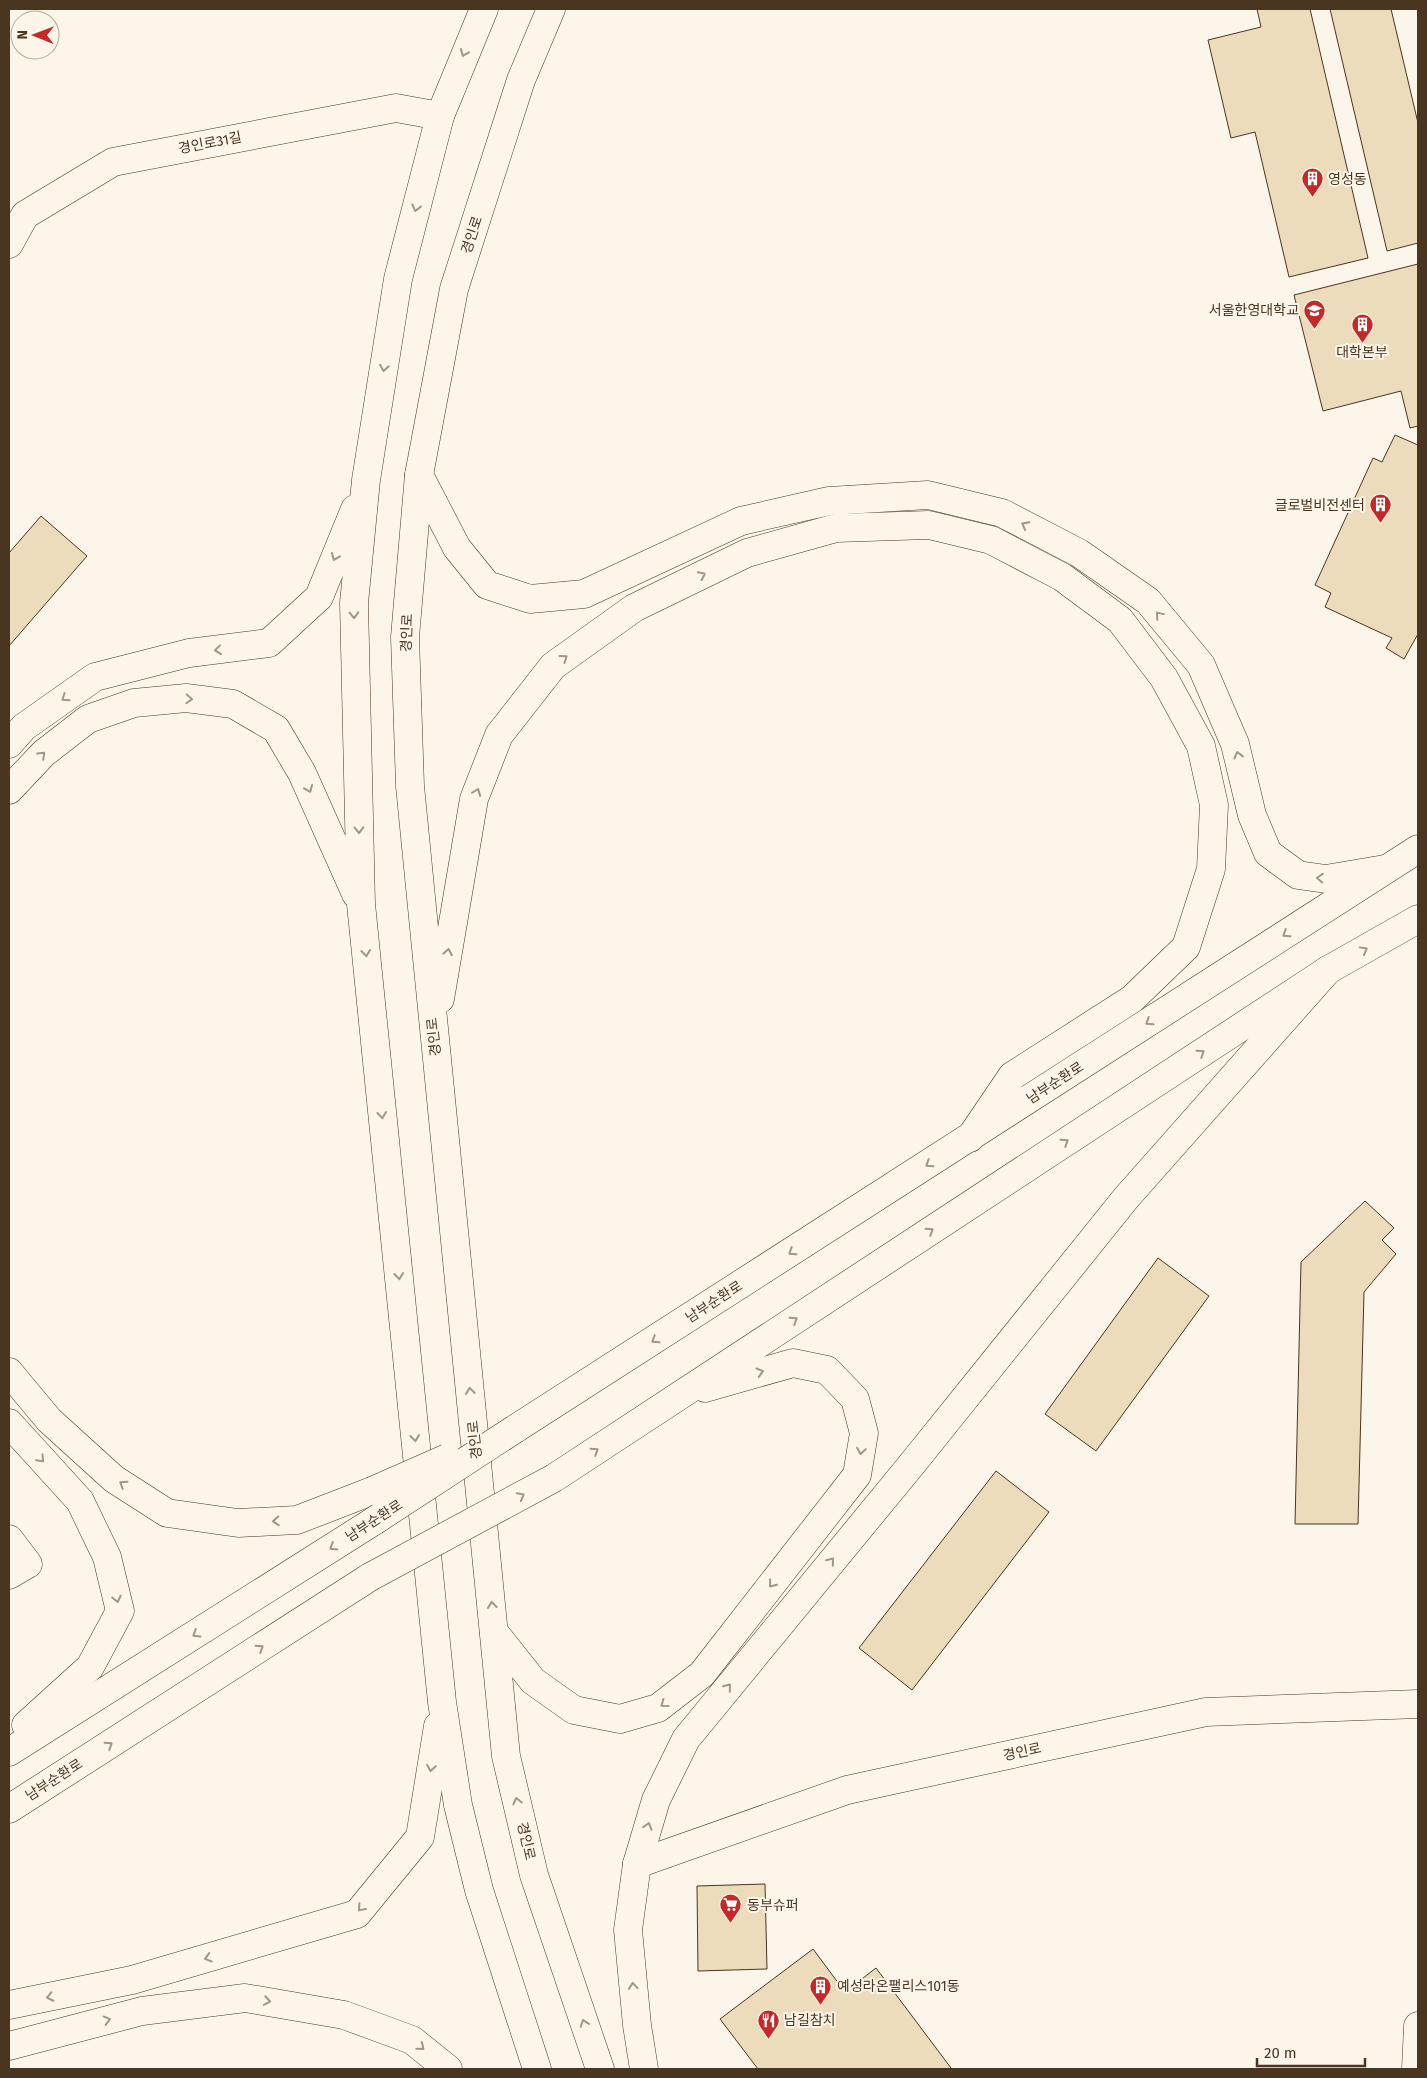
<svg xmlns="http://www.w3.org/2000/svg" width="1427" height="2078" viewBox="0 0 1427 2078" font-family="'Fira Sans','Noto Sans KR',sans-serif">
<rect width="100%" height="100%" fill="#fbf6e9"/>
<g fill="#ecdcbc" stroke="#4a3520">
<path d="M 1257,9 L 1310,9 L 1368,258 L 1289,277 L 1255,132 L 1231,138 L 1208,40 L 1261,27 Z"/>
<path d="M 1330,9 L 1391,9 L 1418,123 L 1418,243 L 1387,251 Z"/>
<path d="M 1418,264 L 1418,426 L 1410,428 L 1401,391 L 1323,411 L 1294,295 Z"/>
<path d="M 1395,435 L 1418,445 L 1418,634 L 1404,659 L 1386,648 L 1392,638 L 1325,607 L 1331,593 L 1315,585 L 1373,458 L 1382,462 Z"/>
<path d="M 41,516 L 87,556 L 9,646 L 9,553 Z"/>
<path d="M 1365,1201 L 1394,1228 L 1382,1240 L 1396,1254 L 1364,1292 L 1358,1524 L 1295,1524 L 1301,1262 Z"/>
<path d="M 1158,1258 L 1209,1296 L 1096,1451 L 1045,1414 Z"/>
<path d="M 996,1471 L 1049,1512 L 912,1690 L 859,1648 Z"/>
<path d="M 765,1884 L 767,1969 L 698,1971 L 697,1886 Z"/>
<path d="M 813,1949 L 845,1992 L 876,1968 L 951,2068 L 949,2069 L 758,2069 L 720,2019 Z"/>
</g>
<g fill="none" stroke-linecap="round" stroke-linejoin="round">
<defs>
<g id="street">
<path d="M 9,244 L 25,215 L 113,162 L 396,108 L 440,116"/>
<path d="M 9,1539 L 28,1564 L 9,1575"/>
<path d="M 637,1864 L 847,1790 L 1206,1712 L 1418,1704"/>
<path d="M 1416,2069 L 1418,2026"/>
</g>
<g id="primary">
<path d="M 484,9 L 440,116 L 398,279 L 366,480 L 354,603 L 361,904 L 442,1702 L 458,1805 L 479,1890 L 537,2069"/>
<path d="M 551,9 L 521,80 L 454,289 L 419,475 L 405,637 L 410,786 L 506,1756 L 534,1875 L 600,2069"/>
<path d="M 419,475 L 457,548 L 487,585 L 530,599 L 584,594 L 741,521 L 829,501 L 928,495 L 1002,513 L 1079,553 L 1148,601 L 1201,665 L 1235,744 L 1252,815 L 1268,853 L 1298,875 L 1326,879 L 1385,869"/>
<path d="M 9,744 L 24,727 L 95,677 L 189,653 L 269,643 L 319,597 L 355,509"/>
<path d="M 9,790 L 44,753 L 88,719 L 134,703 L 186,698 L 233,704 L 276,729 L 302,773 L 356,894"/>
<path d="M 440,999 L 474,799 L 499,735 L 553,666 L 634,608 L 747,553 L 836,528 L 929,525 L 991,540 L 1062,577 L 1120,620 L 1164,678 L 1201,746 L 1214,805 L 1211,869 L 1186,947 L 1132,999 L 1012,1076 L 970,1138"/>
<path d="M 9,1372 L 49,1420 L 114,1479 L 167,1513 L 238,1523 L 297,1520 L 372,1491"/>
<path d="M 9,1423 L 80,1501 L 107,1557 L 120,1611 L 90,1667 L 26,1725"/>
<path d="M 515,1429 L 1418,849"/>
<path d="M 554,1478 L 1328,970 L 1418,919"/>
<path d="M 494,1632 L 533,1681 L 574,1710 L 620,1719 L 658,1708 L 702,1674 L 857,1475 L 864,1433 L 855,1399 L 827,1370 L 793,1363 L 705,1388"/>
<path d="M 9,1752 L 374,1521"/>
<path d="M 9,1809 L 370,1577"/>
<path d="M 9,2005 L 132,1980 L 357,1914 L 420,1837 L 438,1726"/>
<path d="M 9,2046 L 142,2011 L 245,1998 L 344,2015 L 412,2040 L 448,2069"/>
<path d="M 644,2069 L 637,2025 L 628,1930 L 637,1864 L 656,1800 L 686,1739 L 912,1464 L 1126,1198 L 1328,970"/>
</g>
</defs>
<use href="#street" stroke="#4a3520" stroke-width="29"/>
<use href="#primary" stroke="#4a3520" stroke-width="29"/>
<use href="#street" stroke="#fbf6e9" stroke-width="28"/>
<use href="#primary" stroke="#fbf6e9" stroke-width="28"/>
<defs>
<g id="primary-bridge">
<path d="M 372,1491 L 447,1458"/>
<path d="M 374,1521 L 515,1429"/>
<path d="M 370,1577 L 554,1478"/>
</g>
</defs>
<use href="#primary-bridge" stroke="#4a3520" stroke-width="29" stroke-linecap="butt"/>
<use href="#primary-bridge" stroke="#fbf6e9" stroke-width="28"/>
</g>
<defs><path id="oneway-chevron" d="M-2-3.5L2.5 0L-2 3.5" fill="none" stroke-width="1.6" stroke-linecap="round" stroke-linejoin="round" transform="scale(1.25)"/></defs>
<g stroke="#a29684">
<use href="#oneway-chevron" transform="translate(464 53) rotate(112)"/>
<use href="#oneway-chevron" transform="translate(416 208) rotate(104)"/>
<use href="#oneway-chevron" transform="translate(384 368) rotate(99)"/>
<use href="#oneway-chevron" transform="translate(1025 525) rotate(-152)"/>
<use href="#oneway-chevron" transform="translate(335 557) rotate(112)"/>
<use href="#oneway-chevron" transform="translate(702 575) rotate(-26)"/>
<use href="#oneway-chevron" transform="translate(354 615) rotate(89)"/>
<use href="#oneway-chevron" transform="translate(1159 615) rotate(-130)"/>
<use href="#oneway-chevron" transform="translate(218 650) rotate(173)"/>
<use href="#oneway-chevron" transform="translate(564 658) rotate(-36)"/>
<use href="#oneway-chevron" transform="translate(65 698) rotate(145)"/>
<use href="#oneway-chevron" transform="translate(189 699) rotate(3)"/>
<use href="#oneway-chevron" transform="translate(42 755) rotate(-44)"/>
<use href="#oneway-chevron" transform="translate(1238 755) rotate(-104)"/>
<use href="#oneway-chevron" transform="translate(309 789) rotate(68)"/>
<use href="#oneway-chevron" transform="translate(477 792) rotate(-69)"/>
<use href="#oneway-chevron" transform="translate(359 830) rotate(89)"/>
<use href="#oneway-chevron" transform="translate(1320 878) rotate(-175)"/>
<use href="#oneway-chevron" transform="translate(1286 934) rotate(147)"/>
<use href="#oneway-chevron" transform="translate(1364 950) rotate(-29)"/>
<use href="#oneway-chevron" transform="translate(448 952) rotate(-80)"/>
<use href="#oneway-chevron" transform="translate(366 953) rotate(84)"/>
<use href="#oneway-chevron" transform="translate(1149 1022) rotate(147)"/>
<use href="#oneway-chevron" transform="translate(1201 1053) rotate(-33)"/>
<use href="#oneway-chevron" transform="translate(382 1115) rotate(84)"/>
<use href="#oneway-chevron" transform="translate(1065 1142) rotate(-33)"/>
<use href="#oneway-chevron" transform="translate(929 1164) rotate(147)"/>
<use href="#oneway-chevron" transform="translate(930 1231) rotate(-33)"/>
<use href="#oneway-chevron" transform="translate(792 1252) rotate(147)"/>
<use href="#oneway-chevron" transform="translate(399 1276) rotate(84)"/>
<use href="#oneway-chevron" transform="translate(794 1320) rotate(-33)"/>
<use href="#oneway-chevron" transform="translate(655 1340) rotate(147)"/>
<use href="#oneway-chevron" transform="translate(760 1372) rotate(-16)"/>
<use href="#oneway-chevron" transform="translate(470 1391) rotate(-96)"/>
<use href="#oneway-chevron" transform="translate(415 1438) rotate(84)"/>
<use href="#oneway-chevron" transform="translate(595 1451) rotate(-33)"/>
<use href="#oneway-chevron" transform="translate(861 1451) rotate(99)"/>
<use href="#oneway-chevron" transform="translate(41 1459) rotate(47)"/>
<use href="#oneway-chevron" transform="translate(123 1484) rotate(-147)"/>
<use href="#oneway-chevron" transform="translate(521 1496) rotate(-28)"/>
<use href="#oneway-chevron" transform="translate(276 1521) rotate(177)"/>
<use href="#oneway-chevron" transform="translate(333 1547) rotate(148)"/>
<use href="#oneway-chevron" transform="translate(831 1561) rotate(-51)"/>
<use href="#oneway-chevron" transform="translate(772 1584) rotate(128)"/>
<use href="#oneway-chevron" transform="translate(117 1599) rotate(77)"/>
<use href="#oneway-chevron" transform="translate(492 1605) rotate(-96)"/>
<use href="#oneway-chevron" transform="translate(196 1634) rotate(148)"/>
<use href="#oneway-chevron" transform="translate(260 1648) rotate(-33)"/>
<use href="#oneway-chevron" transform="translate(728 1687) rotate(-51)"/>
<use href="#oneway-chevron" transform="translate(664 1704) rotate(144)"/>
<use href="#oneway-chevron" transform="translate(109 1745) rotate(-33)"/>
<use href="#oneway-chevron" transform="translate(431 1768) rotate(99)"/>
<use href="#oneway-chevron" transform="translate(517 1801) rotate(-103)"/>
<use href="#oneway-chevron" transform="translate(648 1826) rotate(-74)"/>
<use href="#oneway-chevron" transform="translate(361 1908) rotate(132)"/>
<use href="#oneway-chevron" transform="translate(208 1958) rotate(164)"/>
<use href="#oneway-chevron" transform="translate(633 1986) rotate(-95)"/>
<use href="#oneway-chevron" transform="translate(50 1997) rotate(168)"/>
<use href="#oneway-chevron" transform="translate(267 2001) rotate(10)"/>
<use href="#oneway-chevron" transform="translate(107 2020) rotate(-15)"/>
<use href="#oneway-chevron" transform="translate(584 2023) rotate(-109)"/>
<use href="#oneway-chevron" transform="translate(421 2047) rotate(39)"/>
</g>
<defs>
<symbol id="building-pin" viewBox="-11 -11 22 30"><path d="M0 17L-7.5 6A9.5 9.5 0 1 1 7.5 6Z" fill="#c62828" stroke="#fbf6e9"/><path d="M-4-6H4V6H1V3H-1V6H-4ZM-2.5-4.3h1.7v1.8h-1.7ZM.8-4.3h1.7v1.8H.8ZM-2.5-1h1.7V.8h-1.7ZM.8-1h1.7V.8H.8Z" fill="#fff"/></symbol>
<symbol id="university-pin" viewBox="-11 -11 22 30"><path d="M0 17L-7.5 6A9.5 9.5 0 1 1 7.5 6Z" fill="#c62828" stroke="#fbf6e9"/><path d="M0-5L7-2L0 1L-7-2ZM-4 1L0 2.5L4 1V4Q0 6-4 4Z" fill="#fff"/></symbol>
<symbol id="supermarket-pin" viewBox="-11 -11 22 30"><path d="M0 17L-7.5 6A9.5 9.5 0 1 1 7.5 6Z" fill="#c62828" stroke="#fbf6e9"/><path d="M-6-5.5h2.5l.6 2H6L4.5 2H-2.5L-4.4-4H-6ZM-1.5 3.2a1.3 1.3 0 1 0 .1 0ZM3 3.2a1.3 1.3 0 1 0 .1 0Z" fill="#fff"/></symbol>
<symbol id="restaurant-pin" viewBox="-11 -11 22 30"><path d="M0 17L-7.5 6A9.5 9.5 0 1 1 7.5 6Z" fill="#c62828" stroke="#fbf6e9"/><path d="M-5-6h1v4h1v-4h1v4h1v-4h1v5L-1.5 .5V6h-2V.5L-5-1ZM5-6V6H3V1.5H1.5Q1.5-4 5-6Z" fill="#fff"/></symbol>
</defs>
<g fill-rule="evenodd">
<use href="#building-pin" x="1300" y="166" width="25" height="34"/>
<use href="#university-pin" x="1302" y="298" width="25" height="34"/>
<use href="#building-pin" x="1350" y="312" width="25" height="34"/>
<use href="#building-pin" x="1368" y="492" width="25" height="34"/>
<use href="#supermarket-pin" x="718" y="1892" width="25" height="34"/>
<use href="#building-pin" x="808" y="1974" width="25" height="34"/>
<use href="#restaurant-pin" x="756" y="2008" width="25" height="34"/>
</g>
<g text-anchor="middle" dominant-baseline="central" stroke-width="4" stroke-linejoin="round" paint-order="stroke">
<g font-size="14" fill="#4a3520" stroke="#fbf6e9">
<text transform="translate(210 143) rotate(-11)">경인로31길</text>
<text transform="translate(472 235) rotate(-72)">경인로</text>
<text transform="translate(407 633) rotate(-88)">경인로</text>
<text transform="translate(434 1037) rotate(-96)">경인로</text>
<text transform="translate(1055 1083) rotate(-33)">남부순환로</text>
<text transform="translate(714 1302) rotate(-33)">남부순환로</text>
<text transform="translate(475 1440) rotate(-96)">경인로</text>
<text transform="translate(374 1521) rotate(-33)">남부순환로</text>
<text transform="translate(1022 1752) rotate(-12)">경인로</text>
<text transform="translate(54 1780) rotate(-33)">남부순환로</text>
<text transform="translate(526 1841) rotate(77)">경인로</text>
</g>
<g font-size="14" fill="#4a3520" stroke="#fbf6e9" text-anchor="start">
<text x="1328" y="179">영성동</text>
<text x="1299" y="310" text-anchor="end">서울한영대학교</text>
<text x="1362" y="352" text-anchor="middle">대학본부</text>
<text x="1365" y="505" text-anchor="end">글로벌비전센터</text>
<text x="747" y="1905">동부슈퍼</text>
<text x="837" y="1986">예성라온팰리스101동</text>
<text x="784" y="2020">남길참치</text>
</g>
</g>
<rect width="1427" height="2078" fill="none" stroke="#4a3520" stroke-width="20"/>
<g transform="translate(35 35) rotate(271)"><circle r="24" fill="#fbf6e9" stroke="#b4a999"/>
<path d="M0-4L9 19L0 12L-9 19Z" fill="#c62828"/>
<text y="-8" font-size="14" font-weight="bold" text-anchor="middle" fill="#4a3520">N</text>
</g>
<path d="M1257 2058v8h108v-8" fill="none" stroke="#4a3520" stroke-width="2.5"/>
<text x="1264" y="2058" font-size="15" fill="#4a3520" stroke="#fbf6e9" stroke-width="4" paint-order="stroke">20 m</text>
</svg>
